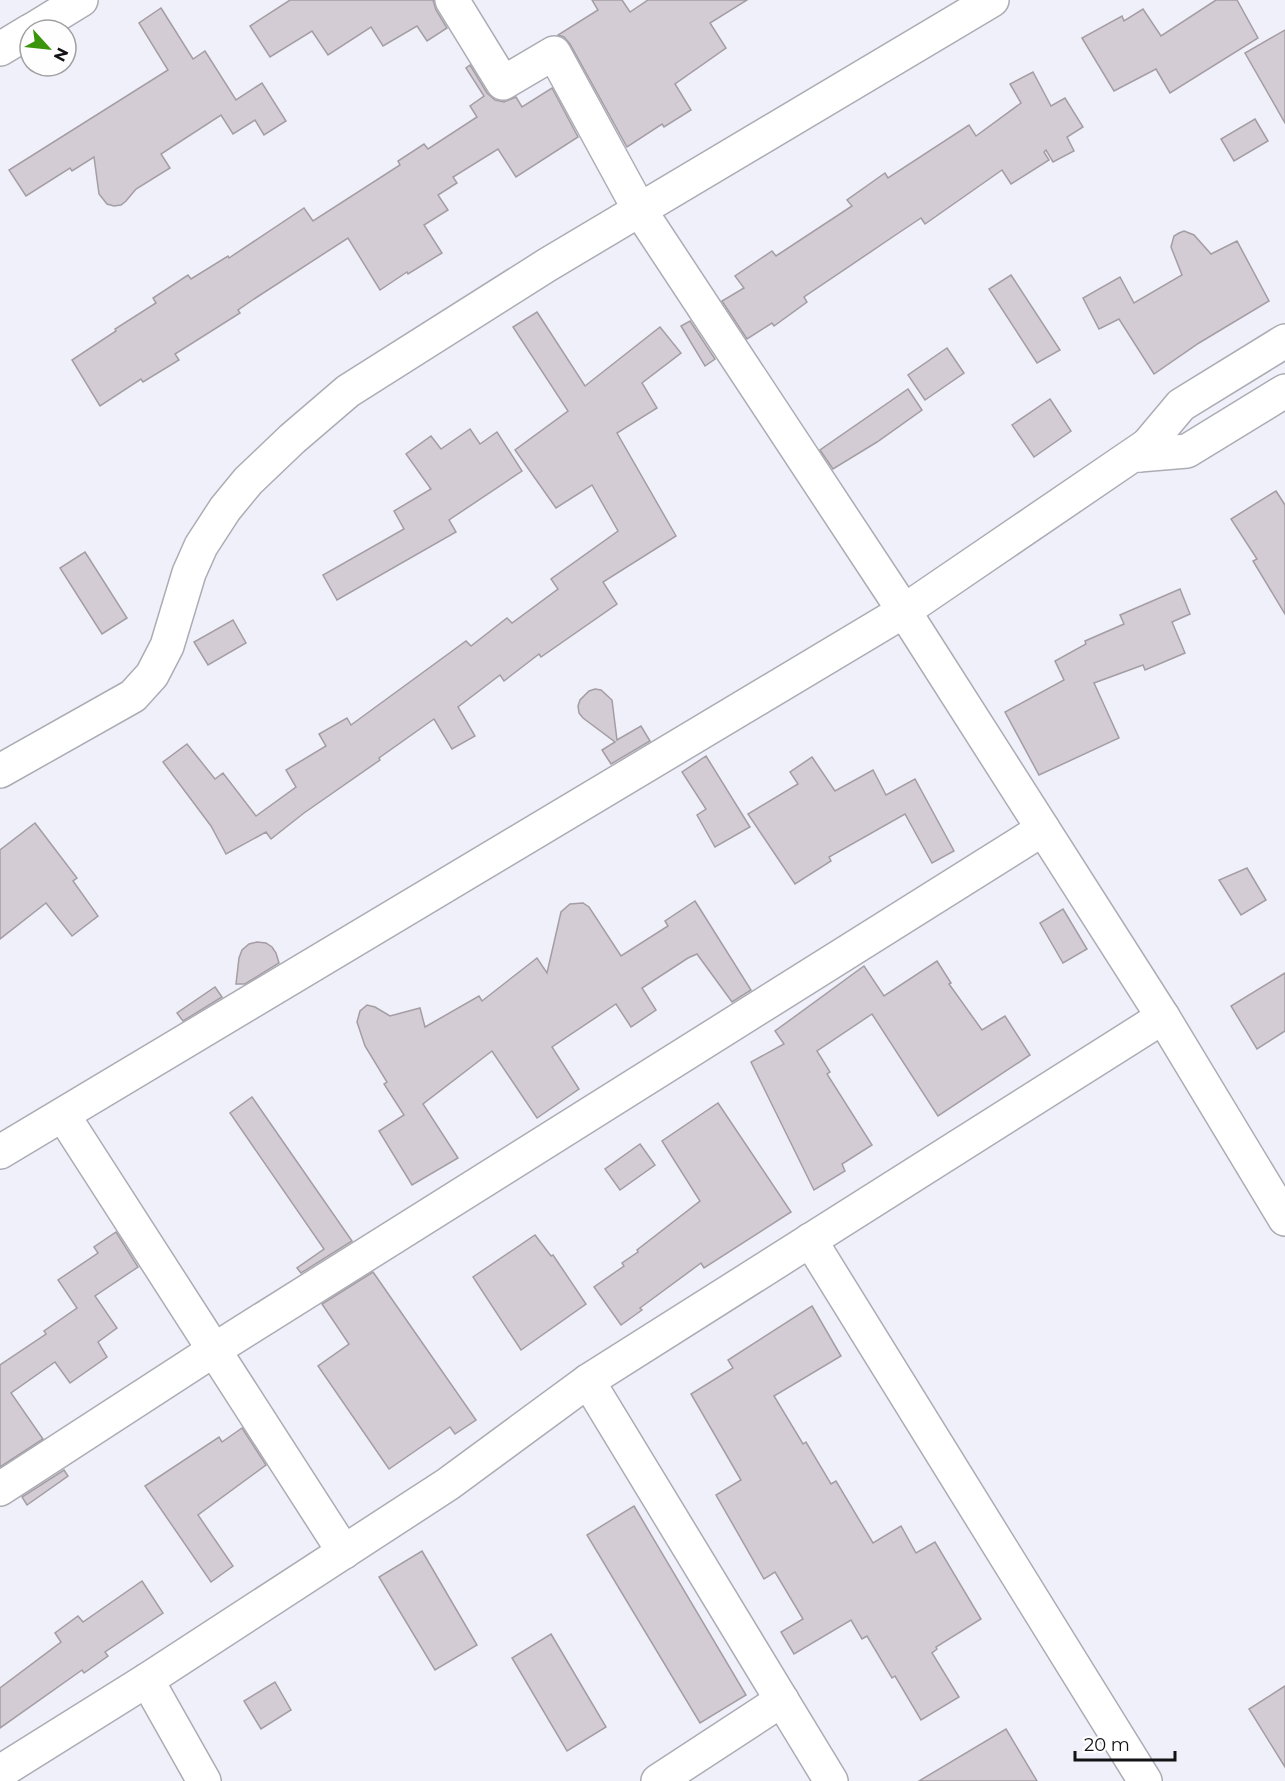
<svg xmlns="http://www.w3.org/2000/svg" width="1285" height="1781" viewBox="0 0 1285 1781" font-family="Montserrat,sans-serif">
<rect width="100%" height="100%" fill="#f0f0fa"/>
<g fill="#d4ccd4" stroke="#a49da4" stroke-width="1.5">
<path d="M 290,0 L 433,0 L 436,10 L 447,28 L 427,41 L 417,26 L 383,46 L 371,27 L 328,55 L 312,31 L 270,57 L 250,26 Z"/>
<path d="M 592,0 L 622,0 L 630,12 L 648,0 L 747,0 L 710,23 L 726,48 L 675,84 L 691,110 L 664,127 L 662,124 L 627,147 L 570,44 L 564,37 L 558,35 L 598,10 Z"/>
<path d="M 1216,0 L 1237,0 L 1258,38 L 1170,93 L 1156,69 L 1114,91 L 1082,38 L 1122,16 L 1124,21 L 1143,9 L 1161,36 Z"/>
<path d="M 161,8 L 193,59 L 205,51 L 236,100 L 262,83 L 286,121 L 264,135 L 255,120 L 233,134 L 221,115 L 161,154 L 170,168 L 136,189 L 126,201 L 121,205 L 114,206 L 107,204 L 99,194 L 94,157 L 72,171 L 70,168 L 26,196 L 9,170 L 168,70 L 139,23 Z"/>
<path d="M 1285,30 L 1285,123 L 1245,53 Z"/>
<path d="M 470,65 L 487,93 L 495,100 L 504,102 L 516,97 L 522,107 L 552,88 L 578,137 L 516,177 L 498,149 L 453,177 L 457,183 L 438,195 L 448,210 L 424,225 L 442,253 L 408,274 L 407,272 L 380,290 L 348,238 L 254,299 L 238,310 L 240,313 L 175,354 L 179,360 L 143,382 L 141,379 L 100,406 L 72,360 L 116,331 L 115,329 L 156,303 L 153,298 L 188,275 L 191,279 L 228,256 L 229,258 L 304,208 L 313,221 L 400,165 L 398,161 L 424,144 L 428,149 L 477,117 L 470,106 L 484,96 L 466,68 Z"/>
<path d="M 1033,72 L 1051,106 L 1065,98 L 1083,127 L 1067,137 L 1074,151 L 1053,162 L 1046,150 L 1044,152 L 1049,160 L 1011,184 L 1002,170 L 925,224 L 921,218 L 897,234 L 804,297 L 807,302 L 774,326 L 772,323 L 747,339 L 722,301 L 744,288 L 735,276 L 772,251 L 776,256 L 852,206 L 847,200 L 885,173 L 888,178 L 969,125 L 976,136 L 1021,103 L 1010,84 Z"/>
<path d="M 1255,119 L 1268,141 L 1234,161 L 1221,139 Z"/>
<path d="M 1184,231 L 1194,235 L 1211,254 L 1237,241 L 1269,301 L 1199,343 L 1154,374 L 1119,319 L 1099,329 L 1083,298 L 1120,277 L 1134,303 L 1182,275 L 1171,247 L 1174,236 L 1179,233 Z"/>
<path d="M 1011,275 L 1060,350 L 1037,363 L 989,289 Z"/>
<path d="M 537,312 L 585,386 L 660,327 L 681,353 L 642,383 L 657,408 L 617,433 L 676,536 L 603,582 L 617,604 L 541,657 L 539,654 L 504,681 L 500,675 L 458,707 L 475,736 L 452,749 L 434,719 L 379,758 L 380,760 L 304,813 L 271,839 L 266,832 L 226,854 L 211,826 L 163,762 L 187,744 L 215,779 L 223,773 L 256,816 L 296,787 L 286,770 L 326,746 L 319,734 L 347,718 L 351,725 L 466,641 L 471,646 L 507,618 L 512,623 L 558,589 L 551,579 L 618,531 L 592,485 L 556,508 L 515,450 L 568,411 L 513,327 Z"/>
<path d="M 690,321 L 715,359 L 705,366 L 681,326 Z"/>
<path d="M 947,348 L 964,373 L 925,400 L 908,375 Z"/>
<path d="M 908,389 L 922,410 L 877,442 L 833,469 L 820,450 Z"/>
<path d="M 1050,399 L 1071,431 L 1034,457 L 1012,425 Z"/>
<path d="M 470,429 L 480,444 L 497,432 L 522,471 L 449,520 L 456,532 L 337,600 L 323,575 L 404,529 L 394,511 L 431,489 L 406,454 L 431,436 L 441,449 Z"/>
<path d="M 1276,491 L 1285,505 L 1285,614 L 1253,561 L 1257,559 L 1231,519 Z"/>
<path d="M 85,552 L 127,618 L 102,634 L 60,568 Z"/>
<path d="M 1180,589 L 1190,614 L 1172,622 L 1185,653 L 1145,670 L 1143,665 L 1094,683 L 1119,738 L 1039,775 L 1005,712 L 1064,680 L 1055,661 L 1086,644 L 1085,641 L 1124,624 L 1120,615 Z"/>
<path d="M 233,620 L 246,643 L 208,665 L 194,642 Z"/>
<path d="M 595,689 L 601,690 L 612,700 L 617,740 L 641,726 L 650,741 L 611,764 L 602,750 L 615,742 L 583,718 L 579,713 L 578,706 L 580,700 L 589,691 Z"/>
<path d="M 706,756 L 750,827 L 715,847 L 697,815 L 706,809 L 682,772 Z"/>
<path d="M 812,757 L 835,791 L 873,770 L 886,795 L 915,779 L 954,851 L 932,863 L 905,814 L 829,857 L 831,861 L 795,884 L 748,814 L 798,784 L 790,772 Z"/>
<path d="M 35,823 L 77,878 L 73,881 L 98,916 L 72,936 L 46,903 L 0,939 L 0,850 Z"/>
<path d="M 1247,868 L 1266,900 L 1241,915 L 1219,880 Z"/>
<path d="M 695,901 L 751,990 L 732,1002 L 697,954 L 688,958 L 642,988 L 656,1010 L 631,1027 L 616,1004 L 552,1047 L 579,1089 L 537,1118 L 492,1051 L 423,1104 L 458,1158 L 412,1185 L 379,1131 L 404,1115 L 384,1084 L 387,1082 L 365,1046 L 357,1022 L 360,1011 L 367,1005 L 375,1007 L 390,1016 L 420,1008 L 425,1027 L 479,996 L 482,1001 L 537,958 L 547,973 L 561,912 L 570,904 L 583,903 L 589,907 L 621,956 L 668,926 L 665,921 Z"/>
<path d="M 1063,909 L 1087,949 L 1063,963 L 1040,923 Z"/>
<path d="M 257,942 L 266,943 L 272,947 L 276,953 L 279,963 L 245,984 L 236,984 L 239,958 L 242,950 L 249,944 Z"/>
<path d="M 937,961 L 951,983 L 949,984 L 982,1030 L 1005,1016 L 1030,1055 L 938,1116 L 872,1014 L 817,1051 L 830,1072 L 827,1074 L 872,1145 L 842,1164 L 845,1171 L 814,1190 L 751,1062 L 784,1044 L 775,1031 L 864,966 L 884,996 Z"/>
<path d="M 1285,973 L 1285,1031 L 1257,1049 L 1231,1006 Z"/>
<path d="M 215,987 L 222,997 L 183,1021 L 177,1013 Z"/>
<path d="M 252,1097 L 352,1241 L 301,1273 L 297,1268 L 324,1249 L 230,1113 Z"/>
<path d="M 718,1103 L 791,1212 L 704,1268 L 701,1263 L 640,1308 L 642,1310 L 621,1325 L 594,1287 L 624,1266 L 622,1263 L 638,1252 L 637,1250 L 700,1201 L 662,1141 Z"/>
<path d="M 640,1144 L 655,1165 L 620,1190 L 605,1169 Z"/>
<path d="M 116,1232 L 138,1267 L 95,1296 L 117,1328 L 98,1342 L 107,1357 L 70,1383 L 55,1362 L 11,1393 L 43,1439 L 0,1467 L 0,1365 L 46,1334 L 44,1331 L 77,1308 L 58,1280 L 98,1253 L 94,1247 Z"/>
<path d="M 535,1235 L 551,1256 L 553,1255 L 586,1304 L 521,1350 L 473,1277 Z"/>
<path d="M 373,1272 L 476,1420 L 455,1434 L 450,1427 L 389,1469 L 318,1366 L 349,1344 L 322,1304 Z"/>
<path d="M 812,1306 L 841,1356 L 774,1396 L 803,1444 L 806,1442 L 831,1484 L 836,1481 L 873,1543 L 901,1526 L 916,1553 L 935,1542 L 981,1619 L 936,1647 L 937,1649 L 932,1653 L 959,1697 L 921,1720 L 895,1676 L 892,1678 L 867,1636 L 862,1639 L 851,1620 L 794,1654 L 781,1632 L 803,1619 L 775,1572 L 764,1579 L 716,1495 L 741,1480 L 691,1394 L 733,1368 L 728,1360 Z"/>
<path d="M 242,1428 L 266,1465 L 198,1515 L 233,1566 L 211,1582 L 145,1486 L 219,1437 L 222,1442 Z"/>
<path d="M 64,1470 L 68,1476 L 27,1505 L 22,1497 Z"/>
<path d="M 634,1506 L 746,1695 L 700,1723 L 587,1535 Z"/>
<path d="M 422,1551 L 477,1645 L 435,1670 L 379,1577 Z"/>
<path d="M 142,1581 L 163,1613 L 105,1652 L 108,1656 L 84,1673 L 82,1670 L 0,1728 L 0,1688 L 61,1642 L 55,1633 L 78,1616 L 83,1622 Z"/>
<path d="M 551,1634 L 606,1727 L 567,1751 L 512,1658 Z"/>
<path d="M 275,1682 L 291,1710 L 261,1729 L 244,1701 Z"/>
<path d="M 1285,1686 L 1285,1767 L 1249,1709 Z"/>
<path d="M 1006,1729 L 1037,1781 L 919,1781 Z"/>
</g>
<g fill="none" stroke-linecap="round" stroke-linejoin="round">
<defs>
<g id="street">
<path d="M 452,0 L 503,83 L 554,53 L 639,209 L 904,611 L 1163,1017 L 1285,1219"/>
<path d="M 32,30 L 81,0"/>
<path d="M 0,49 L 30,31"/>
<path d="M 0,771 L 133,696 L 152,675 L 167,646 L 189,573 L 201,546 L 225,509 L 248,481 L 292,439 L 348,391 L 547,265 L 992,0"/>
<path d="M 63,1115 L 344,1552"/>
<path d="M 810,1240 L 1145,1781"/>
<path d="M 588,1381 L 831,1781"/>
<path d="M 0,1489 L 214,1350 L 1043,829"/>
<path d="M 147,1680 L 204,1781"/>
<path d="M 0,1772 L 147,1680 L 448,1484 L 588,1381 L 1163,1017"/>
<path d="M 658,1781 L 782,1700"/>
</g>
<g id="secondary">
<path d="M 1139,455 L 1181,405 L 1285,341"/>
<path d="M 1139,455 L 1187,451 L 1285,391"/>
<path d="M 0,1152 L 904,611 L 1146,446"/>
</g>
</defs>
<use href="#street" stroke="#acacb5" stroke-width="36"/>
<use href="#secondary" stroke="#acacb5" stroke-width="36"/>
<use href="#street" stroke="#fff" stroke-width="33"/>
<use href="#secondary" stroke="#fff" stroke-width="33"/>
</g>
<g transform="translate(48 48) rotate(117)"><circle r="28" fill="#fefefe" stroke="#a0a0a1" stroke-width="1.5"/>
<path d="M0-4.5L10 22L0 15L-10 22Z" fill="#3b950c"/>
<text y="-9" font-size="16" font-weight="bold" text-anchor="middle" fill="#131316">N</text>
</g>
<path d="M1075 1751v9h100v-9" fill="none" stroke="#131316" stroke-width="3"/>
<text x="1084" y="1751" font-size="18" fill="#131316" stroke="#fefefe" stroke-width="4.5" paint-order="stroke">20 m</text>
</svg>
